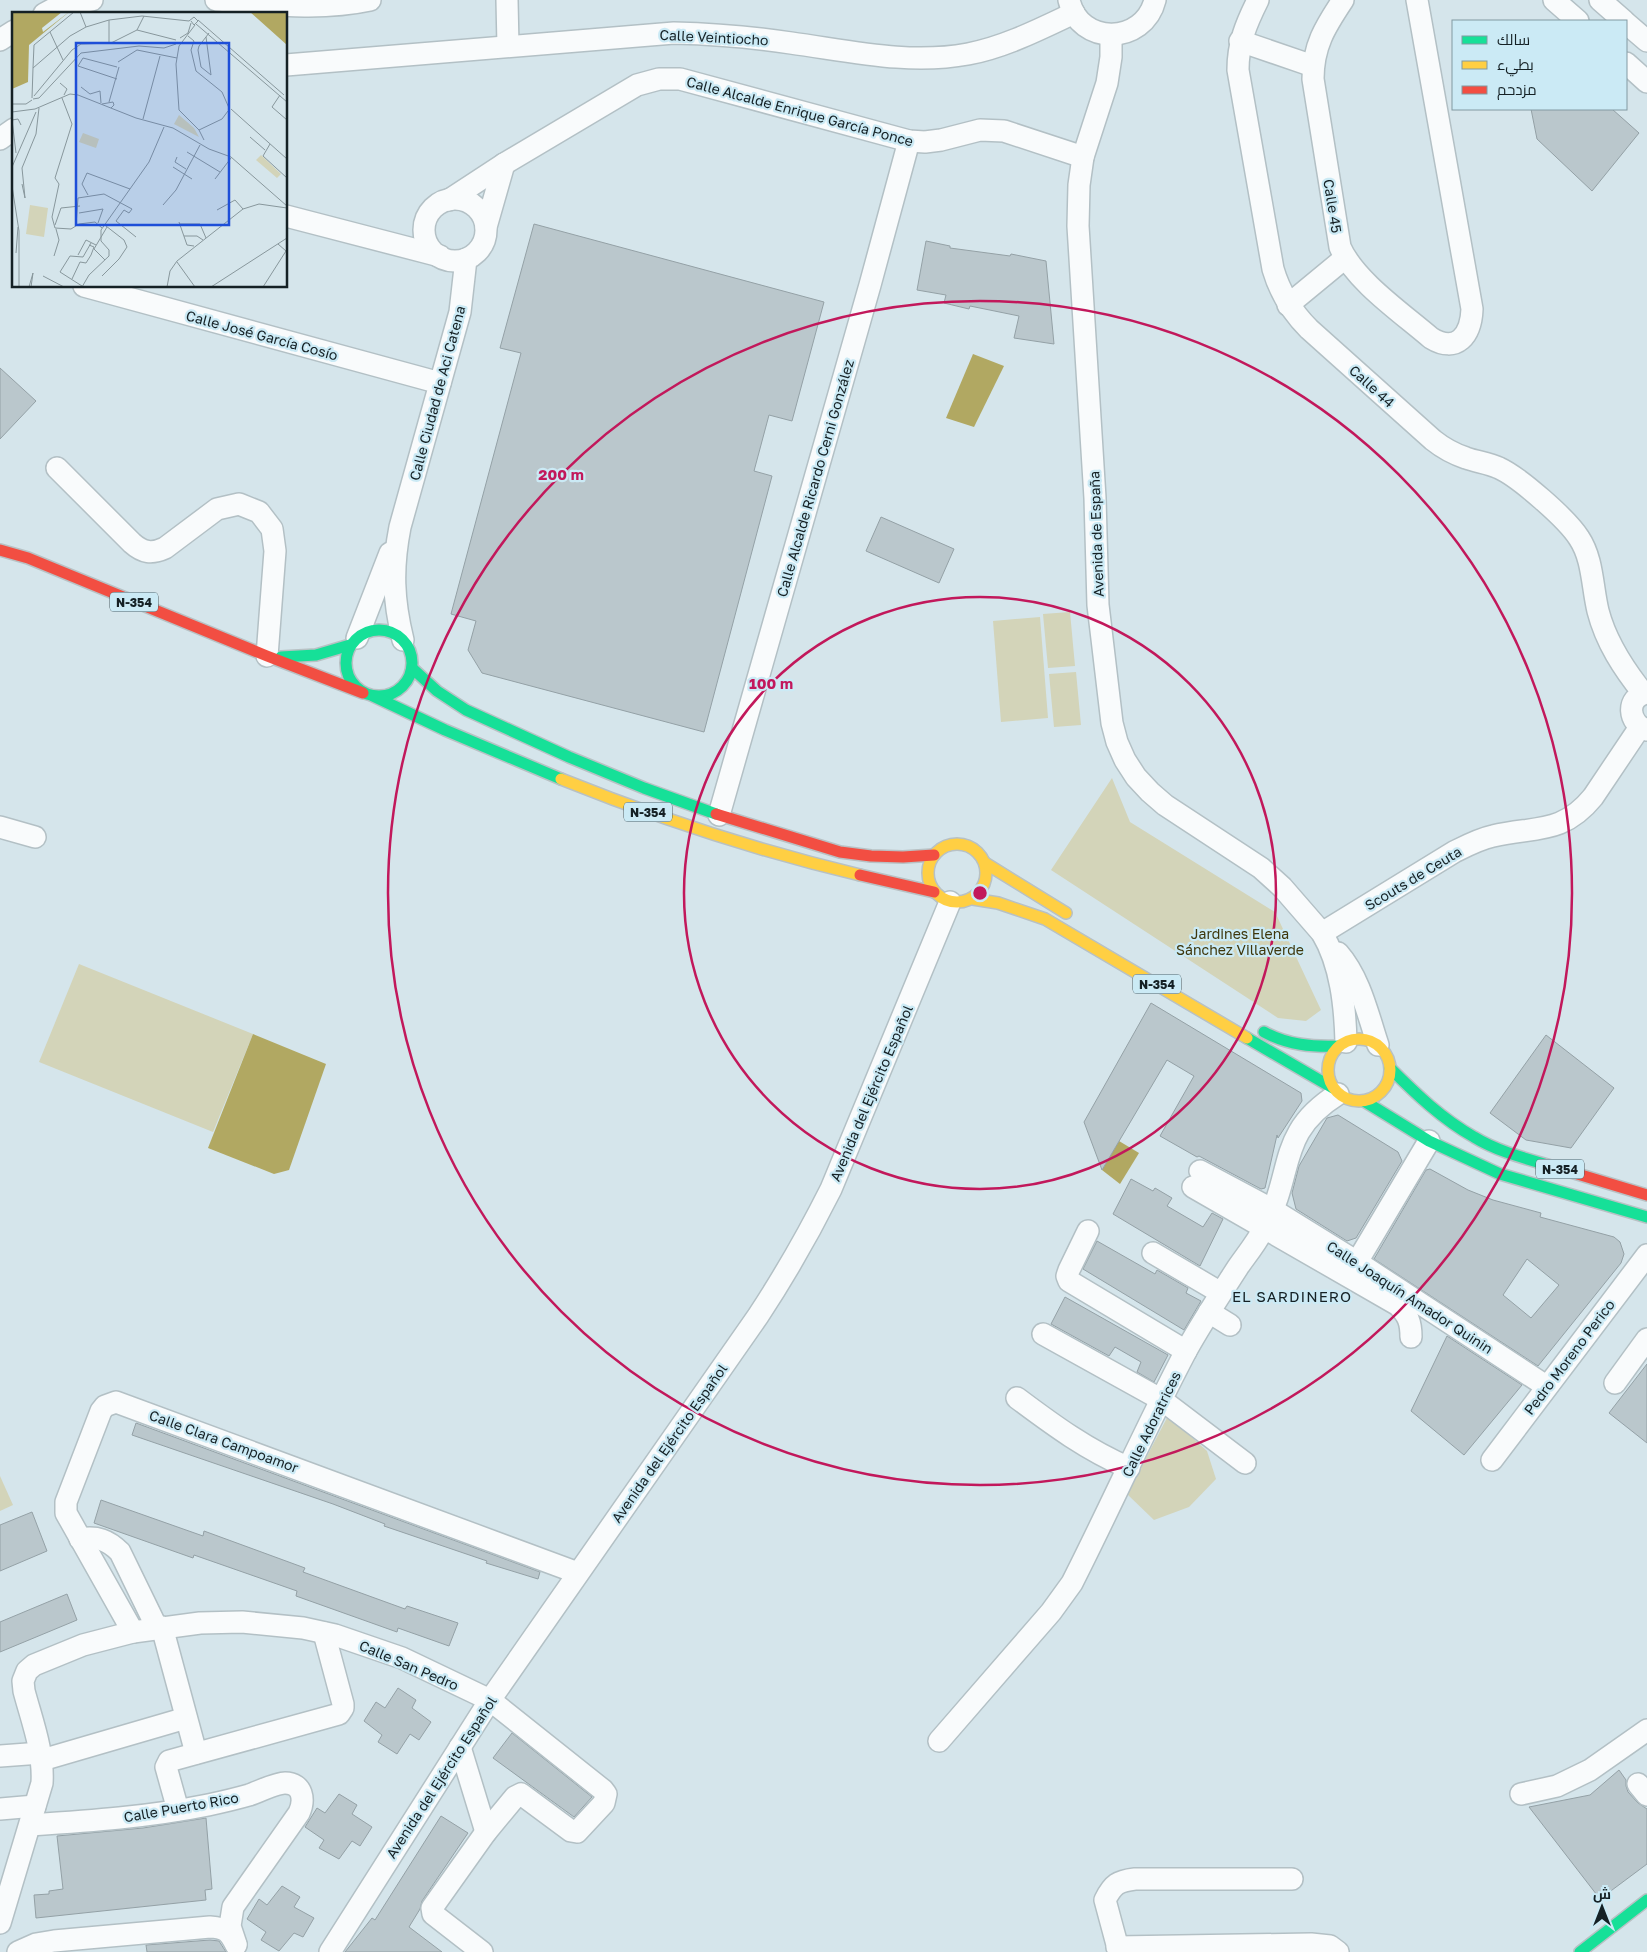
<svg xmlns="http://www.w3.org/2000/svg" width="1647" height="1952" viewBox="0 0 1647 1952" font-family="'Golos Text',Cairo,sans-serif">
<rect width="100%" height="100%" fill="#d5e5eb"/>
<g fill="#d3d4b9">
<path d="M 1070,612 L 1075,666 L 1048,668 L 1043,614 Z"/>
<path d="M 1040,617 L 1048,718 L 1001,722 L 993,621 Z"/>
<path d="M 1076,672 L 1081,725 L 1054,727 L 1049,674 Z"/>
<path d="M 1112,778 L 1130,822 L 1275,912 L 1321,1010 L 1306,1021 L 1278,1018 L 1051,870 Z"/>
<path d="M 79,964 L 253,1034 L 213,1132 L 39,1062 Z"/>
<path d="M 1168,1416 L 1207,1451 L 1216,1479 L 1189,1507 L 1154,1520 L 1127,1494 Z"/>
<path d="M 0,1476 L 13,1505 L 0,1511 Z"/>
</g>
<g fill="#b1a862">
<path d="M 973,354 L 1004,366 L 974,427 L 946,418 Z"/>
<path d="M 253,1034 L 326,1064 L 289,1170 L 274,1174 L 208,1148 Z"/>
<path d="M 1119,1141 L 1139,1153 L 1120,1184 L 1102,1170 Z"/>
</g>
<g fill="#bac7cc" stroke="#94a1a6" fill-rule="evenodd">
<path d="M 1531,109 L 1612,109 L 1639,133 L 1592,191 L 1537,139 Z"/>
<path d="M 534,224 L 824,302 L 792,421 L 769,415 L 754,471 L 772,476 L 704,732 L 482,673 L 468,650 L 476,621 L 451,614 L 521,353 L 500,348 Z"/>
<path d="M 926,241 L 950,246 L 950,248 L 1010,256 L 1011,254 L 1046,261 L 1054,344 L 1014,338 L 1019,316 L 970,306 L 969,309 L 944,303 L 946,295 L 917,290 Z"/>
<path d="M 0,368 L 36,401 L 0,439 Z"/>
<path d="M 881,517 L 954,549 L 939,583 L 866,551 Z"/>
<path d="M 1151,1003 L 1301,1093 L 1302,1101 L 1278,1138 L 1277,1135 L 1265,1188 L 1261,1189 L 1199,1156 L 1197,1157 L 1160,1136 L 1194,1076 L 1167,1060 L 1102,1170 L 1084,1122 Z"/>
<path d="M 1546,1035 L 1614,1088 L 1571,1148 L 1526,1140 L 1490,1113 Z"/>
<path d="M 1338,1115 L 1398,1152 L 1402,1161 L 1356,1238 L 1347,1241 L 1296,1209 L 1292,1193 L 1299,1166 L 1327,1118 Z"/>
<path d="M 1430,1169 L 1468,1190 L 1493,1200 L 1541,1213 L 1540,1217 L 1614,1237 L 1620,1242 L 1624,1254 L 1621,1263 L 1538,1366 L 1374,1259 L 1426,1170 ZM 1527,1259 L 1559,1285 L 1531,1318 L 1503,1295 Z"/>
<path d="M 1131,1179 L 1153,1191 L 1155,1188 L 1172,1198 L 1167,1206 L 1203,1227 L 1212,1213 L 1223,1219 L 1200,1266 L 1113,1214 Z"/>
<path d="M 1097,1241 L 1155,1274 L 1157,1270 L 1188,1288 L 1186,1293 L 1201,1301 L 1184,1330 L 1083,1269 Z"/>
<path d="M 1065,1297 L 1168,1355 L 1154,1382 L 1137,1372 L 1141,1362 L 1115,1347 L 1109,1356 L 1051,1324 Z"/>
<path d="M 1447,1336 L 1522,1385 L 1464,1455 L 1411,1411 Z"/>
<path d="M 1647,1364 L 1647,1443 L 1609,1413 Z"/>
<path d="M 136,1423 L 540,1572 L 538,1579 L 486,1563 L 487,1561 L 384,1526 L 385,1524 L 333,1504 L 132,1435 Z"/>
<path d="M 101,1500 L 203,1536 L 204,1531 L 305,1568 L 303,1572 L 405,1609 L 407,1606 L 458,1623 L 449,1646 L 398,1628 L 397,1632 L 296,1596 L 297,1591 L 194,1555 L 193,1558 L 94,1523 Z"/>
<path d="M 32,1512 L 47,1551 L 0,1571 L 0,1525 Z"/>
<path d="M 67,1594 L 77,1620 L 0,1652 L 0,1622 Z"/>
<path d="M 398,1688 L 416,1700 L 412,1708 L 431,1722 L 419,1740 L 410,1734 L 397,1754 L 378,1742 L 382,1735 L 364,1721 L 376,1702 L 385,1708 Z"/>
<path d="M 512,1733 L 592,1797 L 574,1817 L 493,1758 Z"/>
<path d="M 1619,1770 L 1626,1780 L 1626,1786 L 1628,1792 L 1638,1803 L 1647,1809 L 1647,1864 L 1600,1899 L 1529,1807 L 1590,1795 Z"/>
<path d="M 339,1794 L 357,1805 L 352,1814 L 372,1827 L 360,1846 L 352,1841 L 339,1859 L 319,1848 L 324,1840 L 305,1827 L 317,1808 L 325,1813 Z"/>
<path d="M 441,1816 L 468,1833 L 422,1901 L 420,1909 L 409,1927 L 442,1952 L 345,1952 L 372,1918 L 375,1920 Z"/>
<path d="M 206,1818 L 212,1889 L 205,1890 L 206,1900 L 36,1918 L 34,1895 L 49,1894 L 49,1891 L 63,1889 L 57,1836 L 143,1828 Z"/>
<path d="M 282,1886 L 300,1897 L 294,1907 L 314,1918 L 303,1937 L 294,1933 L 279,1951 L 261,1940 L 266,1932 L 247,1919 L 259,1899 L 267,1905 Z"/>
<path d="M 210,1940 L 219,1941 L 226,1952 L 147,1952 L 146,1945 Z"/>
</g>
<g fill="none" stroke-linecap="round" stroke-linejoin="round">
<defs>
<g id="street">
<path d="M 216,0 C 268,4 319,11 370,0"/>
<path d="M 507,0 L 508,46"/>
<path d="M 1069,0 C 1079,46 1144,45 1155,0"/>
<path d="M 1258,0 C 1246,24 1238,43 1238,70 L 1273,269 C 1280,293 1291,311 1309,329 L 1433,440 C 1443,448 1454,454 1466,458 C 1477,462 1489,463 1499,468 C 1519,477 1567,519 1579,538 C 1593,559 1592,586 1598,611 C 1606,642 1623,668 1643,693"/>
<path d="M 1343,0 C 1325,27 1313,46 1313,79 L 1340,247 C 1355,281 1402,313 1431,338 C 1457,354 1471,335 1472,309 L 1417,0"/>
<path d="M 1554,0 L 1578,21"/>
<path d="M 1600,0 L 1624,21"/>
<path d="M 44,14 L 59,6 L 92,0"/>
<path d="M 1626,23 L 1647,41"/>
<path d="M 1111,35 L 1111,57 L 1107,83 L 1083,157 L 1079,185 L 1078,226 L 1095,498 L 1098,605 L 1112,723 L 1117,742 L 1125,760 L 1136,777 L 1150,792 L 1165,805 L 1261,868 L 1282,887 L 1322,933 C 1341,965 1345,1006 1346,1042"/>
<path d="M 0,40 L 14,31"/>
<path d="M 1240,41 L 1313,66"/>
<path d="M 1626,63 L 1647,82"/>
<path d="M 286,65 L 674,33 C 714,34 752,37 791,43 C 850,51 909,65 968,54 C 1005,47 1040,29 1074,13"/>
<path d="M 0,139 L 14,129"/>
<circle cx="455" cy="230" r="31"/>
<path d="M 449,200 L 504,164 L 637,85 L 659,79 L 680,79 L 909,141 L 925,142 L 941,140 L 980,130 L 1004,131 L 1083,157"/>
<path d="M 286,216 L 440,256"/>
<path d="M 486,227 L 504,164"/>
<path d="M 84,286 L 440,383"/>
<path d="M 1288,305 L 1345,258"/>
<path d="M 57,468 L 132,543 C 143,553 152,554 165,548 L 217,509 L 239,504 L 259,512 L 272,529 L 275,551 L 267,656"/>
<path d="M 357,638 L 390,553"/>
<path d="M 403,640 C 393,599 392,568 400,527 L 460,312 L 466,259"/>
<path d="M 1647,693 C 1625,697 1628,724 1647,730"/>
<path d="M 719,815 L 870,285 L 909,141"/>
<path d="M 0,827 L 35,837"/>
<path d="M 1322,933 L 1454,852 C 1466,846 1479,839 1493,836 C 1535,826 1562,835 1593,797 L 1640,727"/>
<path d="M 1338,953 C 1360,978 1368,1015 1378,1045"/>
<path d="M 1200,1171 L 1273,1210 L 1357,1262 L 1546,1386"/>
<path d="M 1193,1187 L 1398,1305 C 1408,1315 1411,1322 1411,1337"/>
<path d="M 1088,1231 L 1069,1270 L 1067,1276 L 1069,1281 L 1186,1351"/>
<path d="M 1153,1253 L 1221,1293"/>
<path d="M 1357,1262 L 1429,1141"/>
<path d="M 1209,1312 L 1230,1325"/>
<path d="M 1043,1334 L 1162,1400 L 1245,1463"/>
<path d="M 1615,1383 L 1647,1339"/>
<path d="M 1017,1398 C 1053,1425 1087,1450 1129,1468"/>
<path d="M 1492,1460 L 1647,1255"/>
<path d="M 80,1539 C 97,1536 108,1540 120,1552 L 157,1628"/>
<path d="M 162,1627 L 196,1753"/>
<path d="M 133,1632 L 66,1513 L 66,1502 L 101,1411 L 105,1406 L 116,1402 L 578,1573"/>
<path d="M 939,1741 L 1051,1612 L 1072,1583 C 1111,1506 1146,1427 1186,1351 C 1202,1322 1220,1295 1238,1267 C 1247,1254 1258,1241 1265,1226 C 1295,1171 1276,1133 1338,1094"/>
<path d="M 460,1747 L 486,1832"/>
<path d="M 0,1756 L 41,1753"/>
<path d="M 42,1760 L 186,1718"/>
<path d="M 1638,1784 L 1647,1795"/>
<path d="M 1521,1794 L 1557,1786 L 1590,1770 L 1647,1730"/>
<path d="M 0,1809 L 35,1806"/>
<path d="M 178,1810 L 166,1767 L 169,1761 L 339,1714 L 343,1708 L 343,1704 L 324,1633"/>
<path d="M 30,1825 C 90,1821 149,1817 208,1805 C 222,1802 235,1799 249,1795 C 258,1792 276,1783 285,1783 C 303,1783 305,1800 299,1813 L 233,1907 L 230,1926 L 236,1944"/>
<path d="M 0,1923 L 42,1783 C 44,1752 32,1721 24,1691 L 23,1681 L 27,1671 L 34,1665 L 83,1645 L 133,1632 L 200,1623 L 242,1622 L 303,1628 L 335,1635 L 402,1658 L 490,1700 L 603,1790 L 606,1794 L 604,1803 L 577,1832 L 571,1831 L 521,1794 L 515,1797 L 486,1832 L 432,1908 L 433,1914 L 482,1952"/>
<path d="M 1117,1947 L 1311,1944 L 1330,1946 L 1338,1952"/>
<path d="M 18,1952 L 36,1944 L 54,1941 L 210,1927 C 226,1928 229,1931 236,1945"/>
<path d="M 330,1952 L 490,1700 L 758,1316 C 785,1275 809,1233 831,1189 L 950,902"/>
<path d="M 1119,1952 L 1105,1900 C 1113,1884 1118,1881 1135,1879 L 1292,1879"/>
</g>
<g id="fast">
<circle cx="379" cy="663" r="33"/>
<path d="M 281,657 L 316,655 L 350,645"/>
<path d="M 412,668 L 437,691 L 466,710 L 569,757 L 644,788 L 716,814"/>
<path d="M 373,696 L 445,730 L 561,779"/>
<path d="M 1264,1032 C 1288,1045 1312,1047 1339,1046"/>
<path d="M 1247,1038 L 1333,1088"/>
<path d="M 1390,1068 C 1416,1094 1442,1119 1474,1137 C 1500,1153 1532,1160 1561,1169"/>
<path d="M 1364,1101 L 1429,1141 L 1500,1174 L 1647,1217"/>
<path d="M 1580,1952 L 1647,1900"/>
</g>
<g id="slow">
<path d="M 561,779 C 658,818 758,851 860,875"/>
<circle cx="957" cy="873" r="29"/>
<path d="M 985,863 L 1066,913"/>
<path d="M 973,899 L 998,903 L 1045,919 L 1247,1038"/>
<circle cx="1359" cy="1070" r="31"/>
</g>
<g id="jam">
<path d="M 0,550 L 28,558 L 267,656 L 363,693"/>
<path d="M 716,814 L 840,852 L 871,856 L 903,857 L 934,855"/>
<path d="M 860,875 L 934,892"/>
<path d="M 1561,1169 L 1647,1195"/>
</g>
</defs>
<use href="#street" stroke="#b3c0c5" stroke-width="24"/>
<use href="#fast" stroke="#b8c1c4" stroke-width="14"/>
<use href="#slow" stroke="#b8c1c4" stroke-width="14"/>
<use href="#jam" stroke="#b8c1c4" stroke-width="14"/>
<use href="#street" stroke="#f9fbfc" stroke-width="21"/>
<use href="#fast" stroke="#16e098" stroke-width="11"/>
<use href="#slow" stroke="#ffcf43" stroke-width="11"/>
<use href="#jam" stroke="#f24e42" stroke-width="11"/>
</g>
<g fill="none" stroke="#c2185b" stroke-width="2.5">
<circle cx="980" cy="893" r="296"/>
<circle cx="980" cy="893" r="592"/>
</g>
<g text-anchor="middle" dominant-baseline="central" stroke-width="4.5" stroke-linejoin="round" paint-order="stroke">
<g fill="#cbeaf5" stroke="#4c5d63" stroke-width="1">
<rect x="110" y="592.5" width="48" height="19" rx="4"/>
<rect x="624" y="802.5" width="48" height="19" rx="4"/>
<rect x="1133" y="974.5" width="48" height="19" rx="4"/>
<rect x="1536" y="1159.5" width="48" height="19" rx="4"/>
</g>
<g font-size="12" font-weight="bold" fill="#152125">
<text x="134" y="602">N-354</text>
<text x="648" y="812">N-354</text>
<text x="1157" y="984">N-354</text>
<text x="1560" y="1169">N-354</text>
</g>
<g font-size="14" fill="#152125" stroke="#cbeaf5">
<text transform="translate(714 37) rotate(3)">Calle Veintiocho</text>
<text transform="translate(800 111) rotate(15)">Calle Alcalde Enrique García Ponce</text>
<text transform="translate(1333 206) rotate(81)">Calle 45</text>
<text transform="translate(262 335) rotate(15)">Calle José García Cosío</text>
<text transform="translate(1372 386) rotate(42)">Calle 44</text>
<text transform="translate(437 393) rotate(-75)">Calle Ciudad de Aci Catena</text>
<text transform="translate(815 478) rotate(-74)">Calle Alcalde Ricardo Cerni González</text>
<text transform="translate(1096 534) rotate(-92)">Avenida de España</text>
<text transform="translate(1413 878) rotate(-31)">Scouts de Ceuta</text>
<text transform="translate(871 1093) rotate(-67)">Avenida del Ejército Español</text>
<text transform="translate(1410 1297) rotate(33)">Calle Joaquín Amador Quinin</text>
<text transform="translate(1569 1357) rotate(-53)">Pedro Moreno Perico</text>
<text transform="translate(1151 1424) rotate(-64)">Calle Adoratrices</text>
<text transform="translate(224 1441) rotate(20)">Calle Clara Campoamor</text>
<text transform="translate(669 1443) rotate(-55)">Avenida del Ejército Español</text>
<text transform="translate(409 1665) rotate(23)">Calle San Pedro</text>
<text transform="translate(441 1777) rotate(-57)">Avenida del Ejército Español</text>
<text transform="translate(181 1807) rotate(-10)">Calle Puerto Rico</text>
</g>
<g font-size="14" fill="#3e360b" stroke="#cbeaf5">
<text x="1240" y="933">Jardines Elena<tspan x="1240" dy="16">Sánchez Villaverde</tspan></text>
</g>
<g font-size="15" letter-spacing="1" fill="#152125" stroke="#cbeaf5">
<text x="1292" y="1296">EL SARDINERO</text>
</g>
</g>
<g transform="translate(12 12)">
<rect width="275" height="275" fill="#d5e5eb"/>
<path d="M 167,103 L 182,116 L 187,125 L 162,112 ZM 71,121 L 87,127 L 84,136 L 67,130 ZM 249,143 L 269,162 L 265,166 L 244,148 ZM 18,193 L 36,196 L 32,225 L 14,222 Z" fill="#d3d4b9"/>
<path d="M 0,0 L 57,0 L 17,33 L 16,70 L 0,77 ZM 238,0 L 275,0 L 275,33 Z" fill="#b1a862"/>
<path d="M 50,0 L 57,0 L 31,20 L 30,16 Z" fill="#d5e5eb"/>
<path fill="none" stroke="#88979c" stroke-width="1" d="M 68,0 L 74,15M 186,8 L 272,83M 184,12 L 275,90M 125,18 L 132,4M 38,20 L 51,48M 176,24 L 182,29 L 179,38 L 184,59 L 210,80 L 217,96M 194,25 L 199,63 L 189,55 L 186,38 L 187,34 L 197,21M 168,26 L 176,21 L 179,11M 97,31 L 97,8M 167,34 L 164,52 L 167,98 L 187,118 L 192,128M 167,34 L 183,13M 106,50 L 125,38 L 165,46M 105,55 L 71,46 L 66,54 L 105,67M 21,56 L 22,33 L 62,0M 48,71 L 55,77 L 52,83M 69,75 L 78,82 L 88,79 L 89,91M 268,83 L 260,95 L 275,108M 22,84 L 60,38 L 69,32 L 99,31 L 125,18 L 164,28M 20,86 L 21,56 L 58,24 L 74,15 L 97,8 L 130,4 L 177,9 L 182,5 L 186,9 L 182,13 L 179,9M 50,86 L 60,112 L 43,166 L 47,172 L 40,205 L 43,216 L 59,217 L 67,212 L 83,210 L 90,216M 21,87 L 27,86 L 69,41 L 127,34 L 152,36 L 164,32M 97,90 L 107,55M 0,92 L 14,92 L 20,88M 90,92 L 101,90 L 102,93 L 99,96M 219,97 L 275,147M 0,100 L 23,97 L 58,82 L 66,83 L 124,106 L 161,116 L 197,137 L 219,145 L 275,194M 131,107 L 148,44M 187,118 L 210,107 L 216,99M 238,125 L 253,138M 258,132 L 251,144 L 275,166M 175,140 L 208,160M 4,141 L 0,108 L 6,107 L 9,113M 165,145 L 163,150 L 174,157M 0,155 L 24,100M 161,155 L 180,167M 203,167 L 219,146M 10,172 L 13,186 L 10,156 L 24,122 L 27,96M 0,174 L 7,219 L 7,275M 76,183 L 70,172 L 75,161 L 118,177M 151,193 L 164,178 L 188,133M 205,198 L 223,188 L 231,197M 67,201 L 91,197 L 86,211M 167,210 L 175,233 L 182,234M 168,212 L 188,212 L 194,226M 43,213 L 49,196 L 68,194M 64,213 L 66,186 L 92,182 L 120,197 L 117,201 L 112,198 L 104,209 L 124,225M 172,224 L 185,224 L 191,228M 4,241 L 6,215M 66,243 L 74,228 L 84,233M 42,244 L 47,228 L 44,217M 93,248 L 82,237 L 95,215M 165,250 L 183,275M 31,264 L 52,275M 90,264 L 107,247 L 115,235 L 112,228 L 94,214M 60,267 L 68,250 L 74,251 L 79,243 L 82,235 L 77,233M 70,274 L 48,260 L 58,244 L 71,245 L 79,231M 17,275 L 21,261 L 19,275M 70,275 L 77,263 L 97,244 L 97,238 L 89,229 L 89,218 L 137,150 L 152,115M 155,275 L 158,259 L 165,249 L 231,197 L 247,192 L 275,196M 199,275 L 275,226M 251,275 L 274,239 L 266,232"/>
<path fill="#1d4ed8" fill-opacity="0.15" stroke="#1d4ed8" stroke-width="2.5" d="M 64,31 L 217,31 L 217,213 L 64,213 Z"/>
<rect width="275" height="275" fill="none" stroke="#152125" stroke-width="2.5"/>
</g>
<circle cx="980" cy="893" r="8" fill="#c2185b" stroke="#cbeaf5" stroke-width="2.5"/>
<g font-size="15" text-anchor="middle" font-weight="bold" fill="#c2185b" stroke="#cbeaf5" stroke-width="4.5" stroke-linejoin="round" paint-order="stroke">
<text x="561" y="480">200 m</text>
<text x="771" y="689">100 m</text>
</g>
<rect x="1452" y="20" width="175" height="90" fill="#cbeaf5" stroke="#829aa2"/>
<rect x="1462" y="36" width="25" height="8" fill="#16e098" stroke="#829aa2"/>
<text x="1497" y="45" font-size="15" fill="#152125">سالك</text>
<rect x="1462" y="61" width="25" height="8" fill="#ffcf43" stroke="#829aa2"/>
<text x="1497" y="70" font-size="15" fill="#152125">بطيء</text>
<rect x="1462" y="86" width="25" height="8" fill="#f24e42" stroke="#829aa2"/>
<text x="1497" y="95" font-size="15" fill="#152125">مزدحم</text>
<g transform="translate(1602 1907)" stroke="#cbeaf5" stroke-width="4" paint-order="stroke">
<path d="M0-4L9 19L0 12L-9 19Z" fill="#152125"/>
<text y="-8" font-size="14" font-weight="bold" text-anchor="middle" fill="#152125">ش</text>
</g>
</svg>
